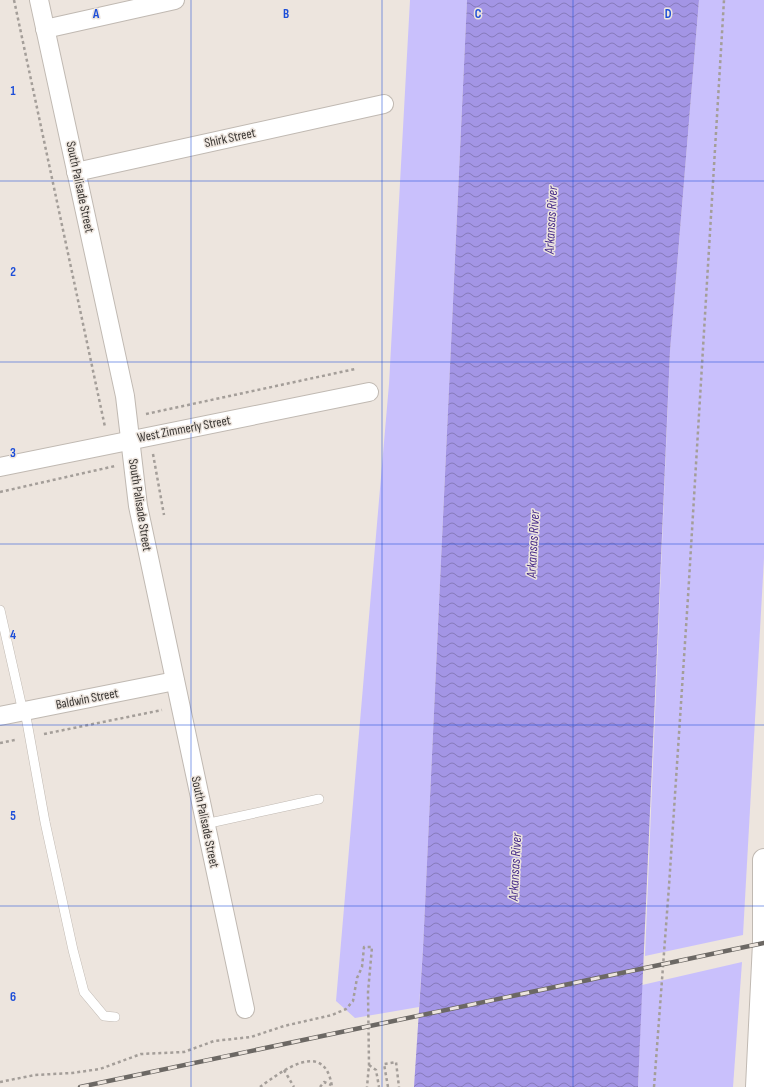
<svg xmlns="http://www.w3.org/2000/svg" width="764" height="1087" viewBox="0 0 764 1087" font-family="'Sofia Sans Condensed',sans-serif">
<defs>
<pattern id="water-waves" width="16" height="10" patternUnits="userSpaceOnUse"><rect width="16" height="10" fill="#a395e5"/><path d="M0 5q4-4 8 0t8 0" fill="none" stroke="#867aba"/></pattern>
</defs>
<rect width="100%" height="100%" fill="#ede5de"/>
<g fill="#c9c0fc">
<path d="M 410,0 L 467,0 L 423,949 L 419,1007 L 355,1018 L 336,1001 L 389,384 Z"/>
<path d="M 699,0 L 764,0 L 764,558 L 743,935 L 645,956 L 670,351 Z"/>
<path d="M 742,962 L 733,1087 L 638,1087 L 642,985 Z"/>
</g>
<path fill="url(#water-waves)" d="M 467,0 L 699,0 L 670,351 L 638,1087 L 414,1087 L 423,949 Z"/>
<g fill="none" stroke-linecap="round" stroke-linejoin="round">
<defs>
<g id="service">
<path d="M 0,610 L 23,712"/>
<path d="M 25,711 L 45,822 L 73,950 L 84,992 L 104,1016 L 115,1017"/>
<path d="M 205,824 L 319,799"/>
</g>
<g id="minor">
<path d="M 39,0 L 125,396 L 138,506 L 245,1009"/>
<path d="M 45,29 L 175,0"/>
<path d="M 76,172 L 384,104"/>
<path d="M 0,467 L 369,392"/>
<path d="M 0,716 L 175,681"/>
</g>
<path id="secondary" d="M 757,1087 L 764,943 L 764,860"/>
</defs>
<use href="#service" stroke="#c0b9b2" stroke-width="10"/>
<use href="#minor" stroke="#c0b9b2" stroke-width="20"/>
<use href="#secondary" stroke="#c0b9b2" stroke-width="24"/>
<g stroke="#a49e99" stroke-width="2.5" stroke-dasharray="3 3" stroke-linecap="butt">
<path d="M 14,0 L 105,427"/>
<path d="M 146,414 L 355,369"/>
<path d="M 153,454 L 164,515"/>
<path d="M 0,492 L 115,466"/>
<path d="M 44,734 L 162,710"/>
<path d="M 0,743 L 15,740"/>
<path d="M 369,1065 L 376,1070 L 379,1087"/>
<path d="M 284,1070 L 294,1087"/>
<path d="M 0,1082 L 35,1075 L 72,1073 L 100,1069 L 141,1054 L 184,1052 L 214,1041 L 251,1037 L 284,1026 L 332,1015 L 346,1009 L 353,1001 L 357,978 L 362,967 L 364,947 L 372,947 L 368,992 L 369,1065 L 367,1087"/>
<path d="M 260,1087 C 282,1071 325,1038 332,1087"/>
<path d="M 320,1087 L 324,1082 L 331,1085"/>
<path d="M 388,1087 L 384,1064 L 396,1062 L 399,1087"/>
<path d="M 654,1087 L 669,886 L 688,597 L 724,0"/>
</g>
<use href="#service" stroke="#fff" stroke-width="9"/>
<use href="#minor" stroke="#fff" stroke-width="18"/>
<use href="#secondary" stroke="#fff" stroke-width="22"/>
<defs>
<path id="rail" d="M 80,1087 L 764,943"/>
</defs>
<use href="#rail" stroke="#6c6864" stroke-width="4.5"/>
<use href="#rail" stroke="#ede5de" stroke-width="3" stroke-dasharray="9" stroke-linecap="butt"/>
</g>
<path fill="none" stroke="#1d4ed8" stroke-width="1" stroke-opacity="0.55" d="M 191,0 L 191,1087M 382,0 L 382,1087M 573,0 L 573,1087M 0,181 L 764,181M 0,362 L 764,362M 0,544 L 764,544M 0,725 L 764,725M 0,906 L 764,906"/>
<g text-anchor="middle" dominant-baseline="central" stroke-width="3" stroke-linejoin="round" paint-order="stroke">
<g font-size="13" fill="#393633" stroke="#ede5de">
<text transform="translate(230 138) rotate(-12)">Shirk Street</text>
<text transform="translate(80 187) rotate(78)">South Palisade Street</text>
<text transform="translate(184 429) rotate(-11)">West Zimmerly Street</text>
<text transform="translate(140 505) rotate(81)">South Palisade Street</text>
<text transform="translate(87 699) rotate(-11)">Baldwin Street</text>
<text transform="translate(205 822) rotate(78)">South Palisade Street</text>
</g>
<g font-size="14" font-style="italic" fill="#472c89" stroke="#ede5de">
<text transform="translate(551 220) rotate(-87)">Arkansas River</text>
<text transform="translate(533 544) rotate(-87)">Arkansas River</text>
<text transform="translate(515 867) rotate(-87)">Arkansas River</text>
</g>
</g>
<g font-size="13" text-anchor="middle" font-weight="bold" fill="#1d4ed8" stroke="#ede5de" stroke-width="3" stroke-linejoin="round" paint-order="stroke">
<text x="96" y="18">A</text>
<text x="286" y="18">B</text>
<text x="478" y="18">C</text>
<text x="668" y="18">D</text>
<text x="13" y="95">1</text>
<text x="13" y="276">2</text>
<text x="13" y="457">3</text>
<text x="13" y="639">4</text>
<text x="13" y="820">5</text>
<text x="13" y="1001">6</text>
</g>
</svg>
